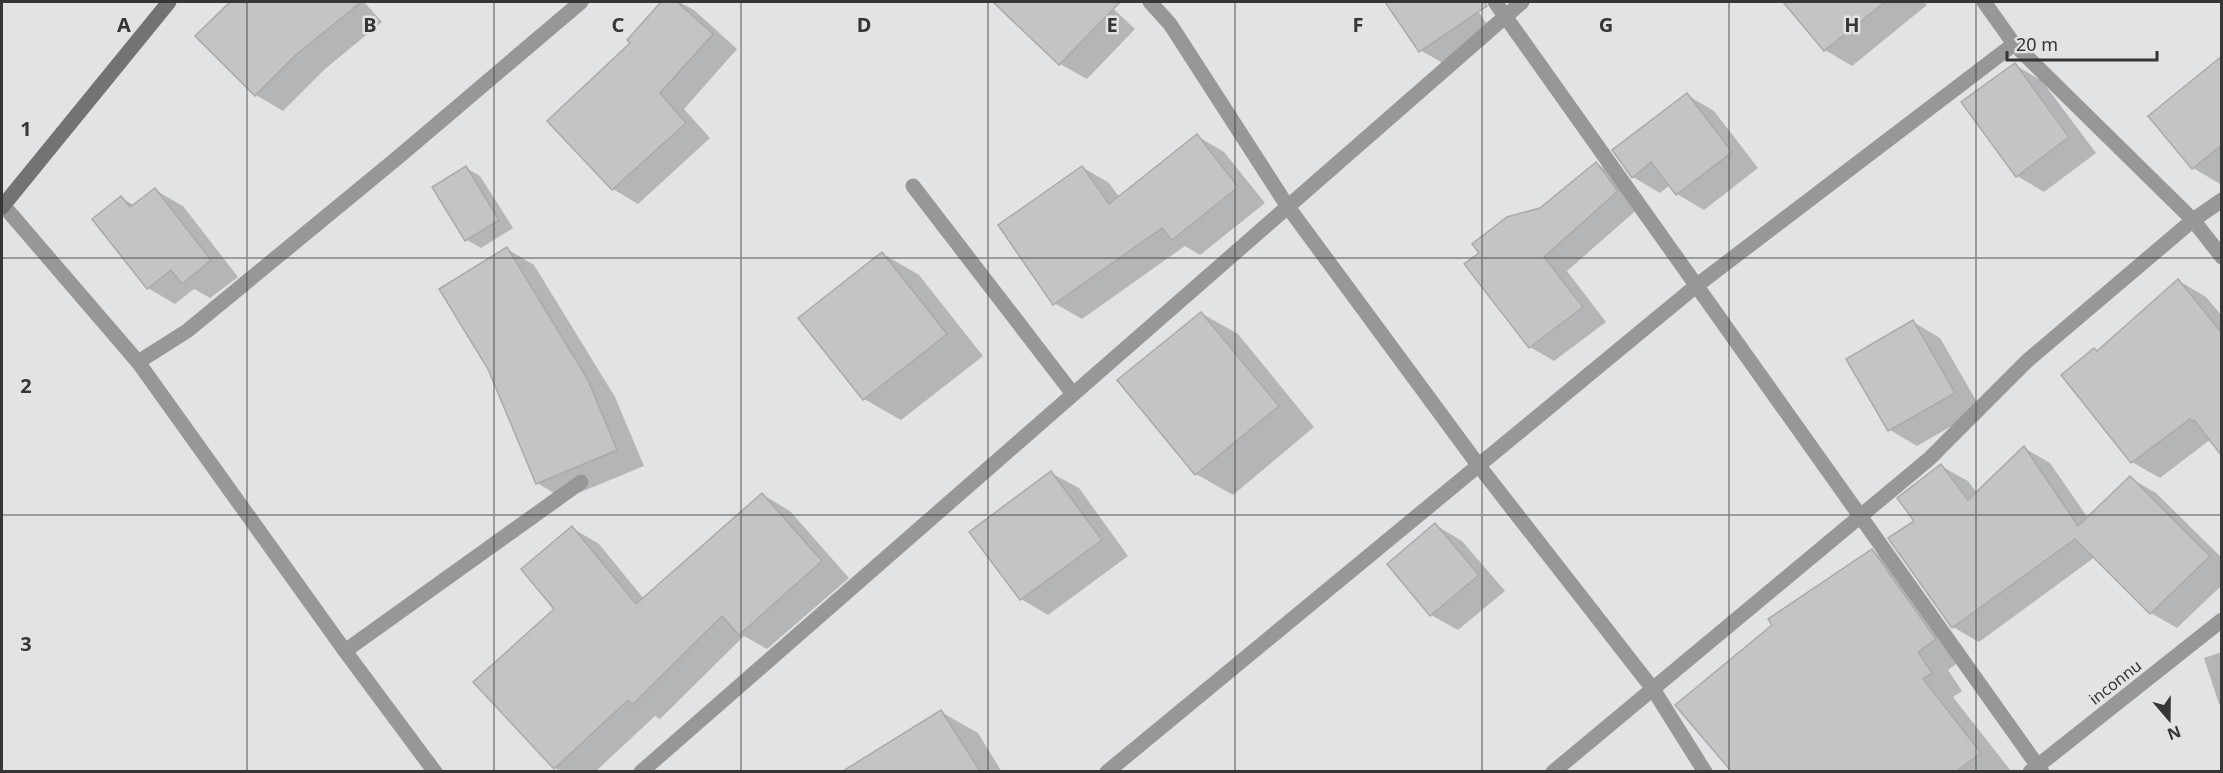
<svg xmlns="http://www.w3.org/2000/svg" width="2223" height="773" viewBox="0 0 2223 773" font-family="'Noto Sans',sans-serif">
<rect width="100%" height="100%" fill="#e2e3e4"/>
<g fill="#0003">
<path d="M 232,2 L 364,2 L 382,22 L 325,69 L 283,111 L 256,95 L 197,36 Z"/>
<path d="M 663,2 L 679,2 L 694,10 L 737,49 L 684,109 L 710,138 L 638,204 L 613,189 L 549,122 L 632,43 L 629,40 Z"/>
<path d="M 995,2 L 1106,2 L 1135,29 L 1087,79 L 1060,64 Z"/>
<path d="M 1387,2 L 1472,2 L 1494,35 L 1448,66 L 1420,50 Z"/>
<path d="M 1785,2 L 1924,2 L 1927,5 L 1852,66 L 1825,50 Z"/>
<path d="M 2222,58 L 2222,183 L 2220,184 L 2193,168 Z"/>
<path d="M 2015,65 L 2042,81 L 2096,153 L 2044,192 L 2017,176 Z"/>
<path d="M 1687,95 L 1714,111 L 1758,168 L 1704,210 L 1677,194 L 1670,185 L 1660,193 L 1633,177 L 1614,150 Z"/>
<path d="M 1197,136 L 1224,152 L 1265,203 L 1200,255 L 1185,246 L 1082,319 L 1054,303 L 1082,167 L 1109,183 L 1120,198 Z"/>
<path d="M 1597,164 L 1621,177 L 1641,206 L 1567,271 L 1606,322 L 1554,361 L 1530,347 L 1540,209 Z"/>
<path d="M 466,168 L 480,176 L 513,228 L 481,248 L 467,240 Z"/>
<path d="M 155,190 L 183,206 L 238,277 L 210,298 L 194,289 L 175,304 L 148,288 L 122,198 L 135,206 Z"/>
<path d="M 507,249 L 534,265 L 615,397 L 644,466 L 564,499 L 537,483 Z"/>
<path d="M 883,254 L 919,275 L 983,356 L 901,420 L 864,399 Z"/>
<path d="M 2179,281 L 2206,297 L 2222,316 L 2222,453 L 2211,439 L 2160,478 L 2132,462 L 2063,375 L 2098,352 Z"/>
<path d="M 1201,313 L 1238,334 L 1314,427 L 1233,495 L 1196,474 Z"/>
<path d="M 1913,322 L 1940,338 L 1981,409 L 1917,446 L 1890,430 L 1848,359 Z"/>
<path d="M 2024,448 L 2050,463 L 2088,518 L 2130,478 L 2156,493 L 2222,558 L 2222,585 L 2177,628 L 2151,613 L 2095,557 L 1979,642 L 1953,627 L 1916,521 L 1941,466 L 1968,481 L 1977,493 Z"/>
<path d="M 1051,473 L 1079,488 L 1128,556 L 1048,615 L 1021,599 Z"/>
<path d="M 763,495 L 790,511 L 849,578 L 767,649 L 744,636 L 660,719 L 655,716 L 595,772 L 562,772 L 555,768 L 556,609 L 572,528 L 599,544 L 644,599 Z"/>
<path d="M 1435,525 L 1462,541 L 1505,591 L 1458,630 L 1431,615 Z"/>
<path d="M 1872,551 L 1903,569 L 1966,657 L 1948,670 L 1962,691 L 1953,697 L 2011,771 L 1806,772 L 1803,768 L 1799,772 L 1733,772 L 1678,705 Z"/>
<path d="M 2222,652 L 2222,706 L 2219,704 L 2204,658 Z"/>
<path d="M 941,712 L 978,733 L 1002,772 L 846,772 Z"/>
</g>
<g fill="#c5c4c5" stroke="#aba9aa" stroke-width="1.5">
<path d="M 230,2 L 361,2 L 297,54 L 255,96 L 195,36 Z"/>
<path d="M 661,2 L 677,2 L 713,34 L 660,93 L 686,123 L 612,190 L 547,121 L 630,43 L 627,40 Z"/>
<path d="M 993,2 L 1120,2 L 1059,65 Z"/>
<path d="M 1385,2 L 1485,2 L 1487,6 L 1419,52 Z"/>
<path d="M 1783,2 L 1885,2 L 1824,51 Z"/>
<path d="M 2222,56 L 2222,145 L 2192,169 L 2148,116 Z"/>
<path d="M 2015,63 L 2069,137 L 2016,177 L 1961,102 Z"/>
<path d="M 1687,93 L 1732,152 L 1676,195 L 1651,162 L 1632,178 L 1612,150 Z"/>
<path d="M 1197,134 L 1238,187 L 1172,240 L 1162,228 L 1053,305 L 998,225 L 1082,166 L 1109,204 Z"/>
<path d="M 1596,162 L 1618,191 L 1544,257 L 1583,307 L 1529,348 L 1464,264 L 1479,253 L 1472,244 L 1507,217 L 1540,208 Z"/>
<path d="M 466,166 L 499,220 L 465,241 L 432,187 Z"/>
<path d="M 155,188 L 211,260 L 182,284 L 171,270 L 147,289 L 92,219 L 121,196 L 130,207 Z"/>
<path d="M 507,247 L 588,380 L 617,450 L 536,484 L 488,369 L 439,289 Z"/>
<path d="M 882,252 L 947,334 L 863,400 L 798,318 Z"/>
<path d="M 2178,279 L 2222,333 L 2222,456 L 2194,420 L 2192,421 L 2190,419 L 2131,463 L 2061,375 L 2094,348 L 2097,351 Z"/>
<path d="M 1201,312 L 1279,406 L 1195,475 L 1117,380 Z"/>
<path d="M 1913,320 L 1955,393 L 1888,431 L 1846,359 Z"/>
<path d="M 2024,446 L 2078,526 L 2130,476 L 2210,556 L 2150,614 L 2075,539 L 1952,628 L 1888,538 L 1914,521 L 1897,498 L 1941,464 L 1968,500 Z"/>
<path d="M 1051,471 L 1102,540 L 1020,600 L 969,532 Z"/>
<path d="M 762,493 L 822,561 L 739,635 L 722,616 L 632,705 L 628,700 L 554,769 L 473,682 L 554,609 L 521,569 L 572,526 L 636,604 Z"/>
<path d="M 1435,523 L 1479,575 L 1430,616 L 1387,564 Z"/>
<path d="M 1872,549 L 1936,639 L 1918,652 L 1932,673 L 1923,679 L 1981,753 L 1957,771 L 1731,771 L 1675,705 L 1772,625 L 1768,619 Z"/>
<path d="M 941,710 L 980,771 L 843,771 Z"/>
</g>
<g fill="none" stroke-linecap="round" stroke-linejoin="round">
<g stroke="#989797" stroke-width="15">
<path d="M 913,186 L 1073,394"/>
<path d="M 345,651 L 581,482"/>
</g>
<g stroke="#989797" stroke-width="15">
<path d="M 1150,2 L 1170,24 L 1288,207 L 1479,466 L 1653,689 L 1705,772"/>
<path d="M 1495,2 L 2042,772"/>
<path d="M 1984,2 L 2014,44 L 2193,220 L 2222,257"/>
<path d="M 3,205 L 138,362 L 345,651 L 435,772"/>
<path d="M 138,362 L 187,331 L 396,159 L 581,2"/>
<path d="M 641,772 L 1522,2"/>
<path d="M 1107,772 L 1696,286 L 2014,44"/>
<path d="M 1553,772 L 1929,459 L 2027,361 L 2193,220 L 2222,200"/>
<path d="M 2030,772 L 2222,620"/>
</g>
<path stroke="#747373" stroke-width="15" d="M 2,207 L 169,2"/>
</g>
<path fill="none" stroke="#353636" stroke-width="1.5" stroke-opacity="0.55" d="M 247,2 L 247,772M 494,2 L 494,772M 741,2 L 741,772M 988,2 L 988,772M 1235,2 L 1235,772M 1482,2 L 1482,772M 1729,2 L 1729,772M 1976,2 L 1976,772M 2,258 L 2222,258M 2,515 L 2222,515"/>
<g text-anchor="middle" dominant-baseline="central" stroke-width="5" stroke-linejoin="round" paint-order="stroke">
<g font-size="16" fill="#353636" stroke="#e2e3e4">
<text transform="translate(2115 682) rotate(-38)">inconnu</text>
</g>
</g>
<g font-size="20" text-anchor="middle" font-weight="bold" fill="#353636" stroke="#e2e3e4" stroke-width="5" stroke-linejoin="round" paint-order="stroke">
<text x="124" y="32">A</text>
<text x="370" y="32">B</text>
<text x="618" y="32">C</text>
<text x="864" y="32">D</text>
<text x="1112" y="32">E</text>
<text x="1358" y="32">F</text>
<text x="1606" y="32">G</text>
<text x="1852" y="32">H</text>
<text x="26" y="136">1</text>
<text x="26" y="393">2</text>
<text x="26" y="651">3</text>
</g>
<rect width="2223" height="773" fill="none" stroke="#353636" stroke-width="6"/>
<g transform="translate(2169 719) rotate(160)" stroke="#e2e3e4" stroke-width="4.5" paint-order="stroke">
<path d="M0-4.5L10 22L0 15L-10 22Z" fill="#353636"/>
<text y="-9" font-size="16" font-weight="bold" text-anchor="middle" fill="#353636">N</text>
</g>
<path d="M2007 51v9h150v-9" fill="none" stroke="#353636" stroke-width="3"/>
<text x="2016" y="51" font-size="18" fill="#353636" stroke="#e2e3e4" stroke-width="4.5" paint-order="stroke">20 m</text>
</svg>
